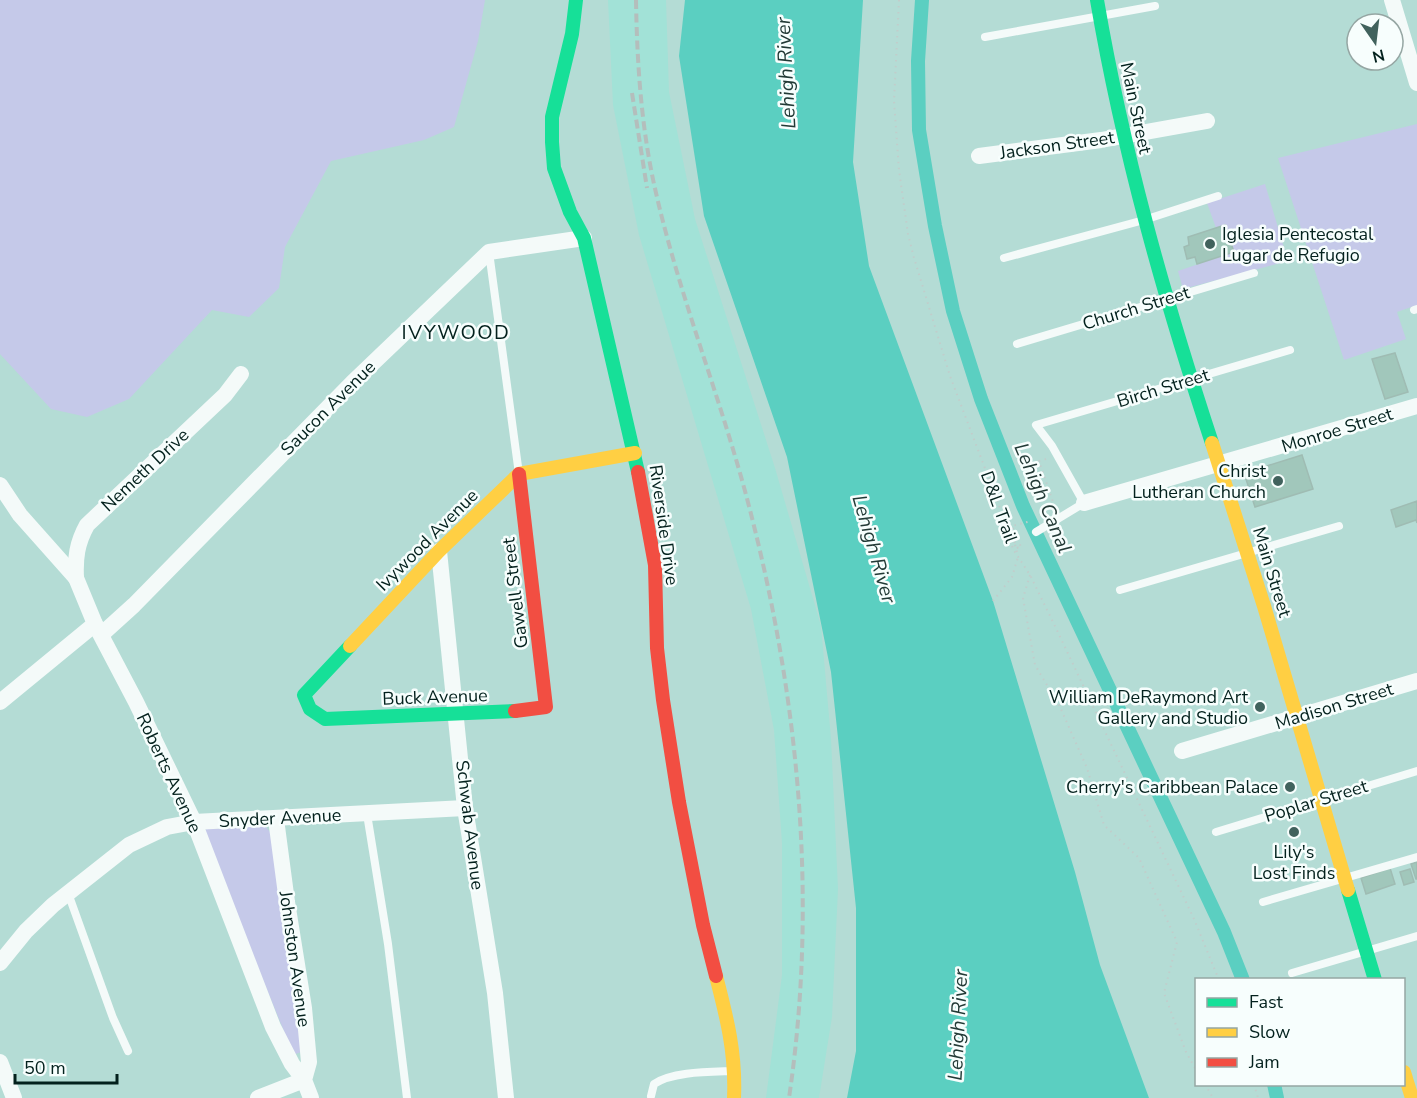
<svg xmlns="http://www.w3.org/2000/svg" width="1417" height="1098" viewBox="0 0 1417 1098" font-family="'Nunito Sans',sans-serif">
<rect width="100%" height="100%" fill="#b4dcd5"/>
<path fill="#a2e2d7" d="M 608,0 L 666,0 L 669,92 L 695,219 L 775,468 L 821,626 L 831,739 L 838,889 L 832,1017 L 819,1098 L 766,1098 L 782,975 L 782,843 L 774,730 L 751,609 L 639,235 L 613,105 Z"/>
<g fill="#c5c9e9">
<path d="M 0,0 L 485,0 L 478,41 L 454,127 L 424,140 L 331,161 L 285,247 L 279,288 L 249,317 L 212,310 L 129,399 L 87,417 L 51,409 L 0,354 Z"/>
<path d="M 1417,124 L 1417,305 L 1397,312 L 1406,339 L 1344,360 L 1278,158 Z"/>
<path d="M 1265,184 L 1288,261 L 1183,289 L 1178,271 L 1234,252 L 1225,225 L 1216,228 L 1207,203 Z"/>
<path d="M 265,826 L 270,832 L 302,1043 L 301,1052 L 296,1054 L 292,1051 L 205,838 L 206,829 Z"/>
</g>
<path fill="#5bcfc1" d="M 685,0 L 863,0 L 853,162 L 869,266 L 993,601 L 1075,872 L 1100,965 L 1149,1098 L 847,1098 L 856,1051 L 856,908 L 831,672 L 787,457 L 704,216 L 679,56 Z"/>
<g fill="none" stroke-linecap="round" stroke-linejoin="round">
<g stroke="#5bcfc1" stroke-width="14">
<path d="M 922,0 L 918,61 L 919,130 L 935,226 L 953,311 L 981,399 L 1023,506 L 1224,932 L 1243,980"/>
<path d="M 1274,1084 L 1277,1098"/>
</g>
</g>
<g fill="#a1c7bb" stroke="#9fbcb3" stroke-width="1.5">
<path d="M 1225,225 L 1234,252 L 1197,264 L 1195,257 L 1187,259 L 1184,247 L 1189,245 L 1188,237 Z"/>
<path d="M 1395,353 L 1408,392 L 1385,399 L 1372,359 Z"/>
<path d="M 1302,455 L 1313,489 L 1255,507 L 1244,473 Z"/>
<path d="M 1417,501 L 1417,523 L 1416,520 L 1396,527 L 1391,510 Z"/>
<path d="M 1417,862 L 1417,879 L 1416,879 L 1411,864 Z"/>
<path d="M 1390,868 L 1395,884 L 1366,894 L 1361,878 Z"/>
<path d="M 1410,869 L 1414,882 L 1404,885 L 1400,872 Z"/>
</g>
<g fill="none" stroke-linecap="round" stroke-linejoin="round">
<g stroke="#c1cdcb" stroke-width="2" stroke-dasharray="1.5 4.5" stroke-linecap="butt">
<path d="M 899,0 L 894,101 L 899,170 L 908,234 L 914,258 L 950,376 L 1003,516 L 1013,549 L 1030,575 L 1053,622 L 1194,919 L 1219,980"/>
<path d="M 1046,459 L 1039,461 L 1055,508"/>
<path d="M 1017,552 L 1014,541 L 1018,548 L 1021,547 L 1012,526 L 1031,521"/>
<path d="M 1030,575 L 1023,598 L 1035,665 L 1060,707 L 1087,768 L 1104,825 L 1139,858 L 1177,942 L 1164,993 L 1186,1052 L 1196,1070"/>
<path d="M 993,601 L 1012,577 L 1018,557"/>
<path d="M 1205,1084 L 1213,1098"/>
<path d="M 1254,1084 L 1258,1098"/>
</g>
<g stroke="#f4faf9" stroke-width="8">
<path d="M 985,37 L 1155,6"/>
<path d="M 489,252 L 519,474"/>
<path d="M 1004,258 L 1144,220 L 1218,196"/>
<path d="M 1414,310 L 1417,309"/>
<path d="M 1017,344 L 1254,273"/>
<path d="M 1036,532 L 1084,503 L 1052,446 L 1036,425 L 1290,350"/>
<path d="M 1120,590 L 1339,526"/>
<path d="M 367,814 L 388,944 L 407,1098"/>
<path d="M 1216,832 L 1417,771"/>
<path d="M 68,893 L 113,1018 L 128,1051"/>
<path d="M 1263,902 L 1417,857"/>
<path d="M 1292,973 L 1417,936"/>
<path d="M 651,1096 L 654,1084 C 673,1071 712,1072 735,1071"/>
</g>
<g stroke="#f4faf9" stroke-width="16">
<path d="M 1392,0 L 1417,83"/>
<path d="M 979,156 L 1101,140 L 1207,121"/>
<path d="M 0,485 L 20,515 L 76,578 L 95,624 L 136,702 L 194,822 L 273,1027 L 292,1064 L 304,1080 L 258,1098"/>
<path d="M 1084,503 L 1417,406"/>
<path d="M 439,551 L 465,808 L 495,993 L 506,1098"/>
<path d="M 76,578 C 75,558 77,543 87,525 L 225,395 L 241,374"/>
<path d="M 102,634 L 134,605 L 352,383 L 489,252 L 584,238"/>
<path d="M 0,702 L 95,624"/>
<path d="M 1182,751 L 1417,681"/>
<path d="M 276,819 L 287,902 L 304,1008 L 309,1062 L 304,1080 L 311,1098"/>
<path d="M 0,963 L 26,931 L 53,905 L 129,845 L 167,827 L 194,822 L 465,808"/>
<path d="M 0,1062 L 14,1098"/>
</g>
<g stroke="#16e098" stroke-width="14">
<path d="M 576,0 L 572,34 L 552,117 L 552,142 L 554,168 L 570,212 L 584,238 L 638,472"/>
<path d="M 1097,0 C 1123,152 1164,297 1212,443"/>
<path d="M 350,646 L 304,695 L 310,709 L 325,719 L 515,711"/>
<path d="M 1348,890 L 1375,980"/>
</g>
<g stroke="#ffcf43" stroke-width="14">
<path d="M 1212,443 L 1264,606 L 1348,890"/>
<path d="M 350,646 L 439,551 L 519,474 L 635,453"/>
<path d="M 716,976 C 727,1018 736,1054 734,1098"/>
<path d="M 1404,1072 L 1412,1098"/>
</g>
<g stroke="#f24e42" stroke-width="14">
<path d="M 638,472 L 655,565 L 657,648 L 663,700 L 679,802 L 703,925 L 716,976"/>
<path d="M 515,711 L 546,707 L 519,474"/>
</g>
<g stroke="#b4bebc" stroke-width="4" stroke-dasharray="9 4.5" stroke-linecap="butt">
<path d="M 636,0 C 637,62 641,124 654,184 C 677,289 717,388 745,491 C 798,689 819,895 789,1098"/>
<path d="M 632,93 L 647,188"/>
</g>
</g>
<g fill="#41625d" stroke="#f7fefd" stroke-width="2">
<circle cx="1210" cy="244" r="6"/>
<circle cx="1278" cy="481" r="6"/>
<circle cx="1260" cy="707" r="6"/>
<circle cx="1290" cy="787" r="6"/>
<circle cx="1294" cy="832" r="6"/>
</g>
<g text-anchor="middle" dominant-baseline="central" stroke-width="5" stroke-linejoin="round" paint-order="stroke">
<g font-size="18" fill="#03211d" stroke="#f7fefd">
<text transform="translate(1136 108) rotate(78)">Main Street</text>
<text transform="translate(1057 145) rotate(-8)">Jackson Street</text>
<text transform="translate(1136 308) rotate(-17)">Church Street</text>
<text transform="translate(1163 388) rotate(-17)">Birch Street</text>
<text transform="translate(328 408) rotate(-45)">Saucon Avenue</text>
<text transform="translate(1337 430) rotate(-17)">Monroe Street</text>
<text transform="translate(145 470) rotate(-43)">Nemeth Drive</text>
<text transform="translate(999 507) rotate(70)">D&amp;L Trail</text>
<text transform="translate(664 525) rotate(82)">Riverside Drive</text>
<text transform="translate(427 540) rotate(-45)">Ivywood Avenue</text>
<text transform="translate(1272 572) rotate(73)">Main Street</text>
<text transform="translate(515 593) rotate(-97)">Gawell Street</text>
<text transform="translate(435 697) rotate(-2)">Buck Avenue</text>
<text transform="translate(1334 706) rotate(-17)">Madison Street</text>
<text transform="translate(169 773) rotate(65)">Roberts Avenue</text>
<text transform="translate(1316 801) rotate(-17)">Poplar Street</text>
<text transform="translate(280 818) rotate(-3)">Snyder Avenue</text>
<text transform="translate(470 825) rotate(83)">Schwab Avenue</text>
<text transform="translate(295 959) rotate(82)">Johnston Avenue</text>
</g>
<g font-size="18" fill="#03211d" stroke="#f7fefd" text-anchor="end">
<text x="1222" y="234" text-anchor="start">Iglesia Pentecostal<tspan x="1222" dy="21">Lugar de Refugio</tspan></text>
<text x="1266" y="471">Christ<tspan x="1266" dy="21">Lutheran Church</tspan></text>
<text x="1248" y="697">William DeRaymond Art<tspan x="1248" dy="21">Gallery and Studio</tspan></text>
<text x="1278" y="787">Cherry's Caribbean Palace</text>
<text x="1294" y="852" text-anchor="middle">Lily's<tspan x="1294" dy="21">Lost Finds</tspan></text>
</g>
<g font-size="20" font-style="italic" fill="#223a36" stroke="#f7fefd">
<text transform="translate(786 73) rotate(-93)">Lehigh River</text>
<text transform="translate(1043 498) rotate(67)">Lehigh Canal</text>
<text transform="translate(874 549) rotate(74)">Lehigh River</text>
<text transform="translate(958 1025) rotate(-87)">Lehigh River</text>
</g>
<g font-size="20" letter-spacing="1.5" fill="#03211d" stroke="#f7fefd">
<text x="456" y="332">IVYWOOD</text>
</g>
</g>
<rect x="1195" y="978" width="210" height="108" fill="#f7fefd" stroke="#95a6a3" stroke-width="1.5"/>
<rect x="1207" y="998" width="30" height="9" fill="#16e098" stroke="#95a6a3" stroke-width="1.5"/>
<text x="1249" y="1008" font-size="18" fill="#03211d">Fast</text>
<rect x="1207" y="1028" width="30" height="9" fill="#ffcf43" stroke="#95a6a3" stroke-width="1.5"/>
<text x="1249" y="1038" font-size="18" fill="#03211d">Slow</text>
<rect x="1207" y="1058" width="30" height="9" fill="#f24e42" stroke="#95a6a3" stroke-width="1.5"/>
<text x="1249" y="1068" font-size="18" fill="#03211d">Jam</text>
<g transform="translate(1375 42) rotate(166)"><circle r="28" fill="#f7fefd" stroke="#95a6a3" stroke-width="1.5"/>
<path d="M0-4.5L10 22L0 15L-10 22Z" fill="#41625d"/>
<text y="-9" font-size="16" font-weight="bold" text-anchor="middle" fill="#03211d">N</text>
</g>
<path d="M15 1074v9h102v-9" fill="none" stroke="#03211d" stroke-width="3"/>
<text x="24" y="1074" font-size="18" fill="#03211d" stroke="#f7fefd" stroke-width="4.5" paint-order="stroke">50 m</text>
</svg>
